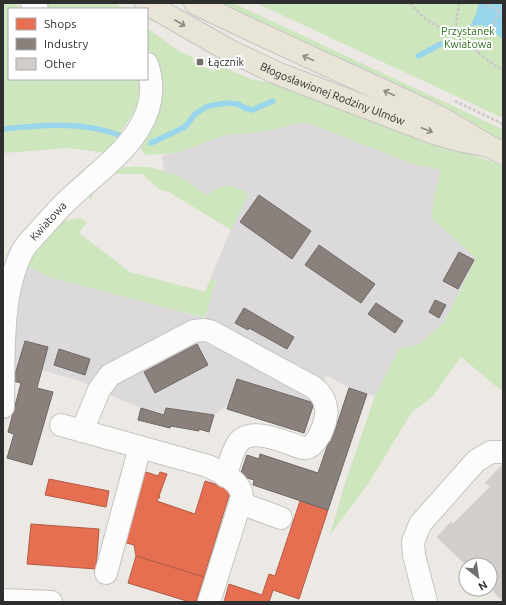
<svg xmlns="http://www.w3.org/2000/svg" width="506" height="605" viewBox="0 0 506 605" font-family="Ubuntu,sans-serif">
<rect width="100%" height="100%" fill="#ece8e4"/>
<path fill="#dcd9db" d="M 305,122 L 413,164 L 441,170 L 435,193 L 431,218 L 477,258 L 445,321 L 420,344 L 399,349 L 375,396 L 349,388 L 326,375 L 314,403 L 237,379 L 229,404 L 214,415 L 166,408 L 164,415 L 133,405 L 80,381 L 42,370 L 48,348 L 25,341 L 13,381 L 13,305 L 24,265 L 53,278 L 205,318 L 216,281 L 210,279 L 232,227 L 249,194 L 207,195 L 178,175 L 164,172 L 162,155 L 177,153 L 222,136 L 267,131 Z"/>
<g fill="#cee6be">
<path d="M 3,3 L 15,3 L 20,9 L 9,9 L 9,79 L 139,79 L 141,87 L 139,105 L 106,153 L 68,148 L 3,153 Z"/>
<path d="M 41,3 L 116,3 L 123,9 L 47,9 Z"/>
<path d="M 213,3 L 233,3 L 487,122 L 503,130 L 503,140 Z"/>
<path d="M 256,3 L 503,3 L 503,118 Z"/>
<path d="M 147,28 L 179,51 L 194,58 L 192,62 L 214,71 L 218,65 L 251,79 L 279,84 L 503,166 L 503,392 L 461,357 L 432,397 L 412,412 L 368,484 L 330,535 L 345,483 L 375,396 L 399,349 L 420,344 L 445,321 L 476,258 L 431,218 L 435,193 L 441,170 L 413,164 L 305,122 L 267,131 L 222,136 L 177,153 L 147,155 L 143,153 L 139,143 L 152,54 L 147,48 Z"/>
<path d="M 117,167 L 149,167 L 178,175 L 207,195 C 226,183 230,183 249,194 L 231,230 L 169,192 L 159,189 L 142,174 L 108,174 L 93,189 L 91,201 L 85,191 Z"/>
<path d="M 80,218 L 87,222 L 79,233 L 130,272 L 205,292 L 210,279 L 216,281 L 205,318 L 53,278 L 24,265 L 59,222 Z"/>
</g>
<path fill="#99d6ec" d="M 479,3 L 503,3 L 503,39 L 483,25 L 470,26 L 476,14 Z"/>
<g fill="#e76f51" stroke="#b05c46">
<path d="M 146,472 L 158,476 L 160,472 L 167,474 L 159,496 L 160,498 L 158,498 L 157,501 L 195,514 L 205,481 L 231,489 L 204,577 L 136,556 L 134,545 L 123,542 L 142,483 L 141,482 Z"/>
<path d="M 49,479 L 109,491 L 106,507 L 45,495 Z"/>
<path d="M 300,501 L 328,510 L 299,599 L 273,590 L 269,602 L 224,602 L 229,584 L 262,595 L 269,574 L 275,576 Z"/>
<path d="M 31,524 L 99,529 L 96,569 L 27,564 Z"/>
<path d="M 136,556 L 204,577 L 196,602 L 190,602 L 128,583 Z"/>
</g>
<g fill="#8a817c" stroke="#6e6865">
<path d="M 259,195 L 311,231 L 292,259 L 240,222 Z"/>
<path d="M 319,245 L 375,284 L 361,303 L 305,265 Z"/>
<path d="M 459,252 L 474,260 L 458,289 L 443,281 Z"/>
<path d="M 435,300 L 446,305 L 439,318 L 429,312 Z"/>
<path d="M 376,303 L 403,321 L 395,333 L 368,314 Z"/>
<path d="M 244,308 L 294,337 L 287,349 L 249,328 L 248,330 L 235,323 Z"/>
<path d="M 25,341 L 48,347 L 37,388 L 53,392 L 32,465 L 7,458 L 14,434 L 8,432 L 21,383 L 13,381 Z"/>
<path d="M 197,344 L 208,365 L 155,393 L 144,372 Z"/>
<path d="M 59,349 L 90,359 L 85,375 L 54,365 Z"/>
<path d="M 237,379 L 314,403 L 304,433 L 227,409 Z"/>
<path d="M 349,388 L 367,394 L 328,510 L 253,485 L 254,480 L 240,476 L 247,455 L 259,459 L 260,454 L 318,473 L 329,441 L 331,442 Z"/>
<path d="M 141,408 L 164,415 L 166,408 L 214,415 L 209,432 L 199,429 L 199,431 L 171,426 L 170,428 L 138,420 Z"/>
</g>
<g fill="none" stroke-linecap="round" stroke-linejoin="round">
<g stroke="#99d6ec" stroke-width="5.5">
<path d="M 418,56 L 441,44"/>
<path d="M 3,129 C 42,125 81,121 119,135"/>
<path d="M 151,143 L 185,127 L 195,114 L 208,106 L 228,103 L 238,104 L 245,108 L 252,110 L 273,101"/>
</g>
</g>
<path fill="#d1cecb" stroke="#d7d4d0" d="M 501,466 L 503,468 L 503,601 L 490,588 L 490,565 L 466,565 L 437,537 L 451,522 L 453,524 L 490,487 L 485,483 Z"/>
<g fill="none" stroke-linecap="round" stroke-linejoin="round">
<defs>
<g id="minor">
<path d="M 32,3 L 37,9"/>
<path id="s1" d="M 3,407 C 4,358 0,293 23,250 C 27,243 34,237 39,231 C 49,220 59,208 70,198 C 108,162 168,125 147,64"/>
<path d="M 61,425 L 208,466 C 221,473 241,480 242,497 L 209,602"/>
<path d="M 82,431 L 99,390 L 110,375 L 194,331 L 204,330 L 210,331 L 313,387 C 320,392 325,399 326,408 C 328,420 317,450 303,448 C 286,443 251,425 238,443 C 232,452 229,466 225,476"/>
<path d="M 240,503 L 281,518"/>
<path d="M 106,573 L 140,447"/>
<path d="M 3,600 L 51,602"/>
<path d="M 426,602 L 414,555 L 413,542 L 420,524 L 476,461 L 491,452 L 503,452"/>
</g>
<g id="major">
<path id="s2" d="M 146,3 L 228,50 L 279,74 L 434,133 L 458,140 L 484,145"/>
<path d="M 195,3 C 272,41 351,75 429,112 C 455,124 477,142 503,153"/>
</g>
</defs>
<use href="#minor" stroke="#c5c4c5" stroke-width="24"/>
<use href="#major" stroke="#c6c5c4" stroke-width="24"/>
<g stroke="#c9c9c8" stroke-width="2.5" stroke-dasharray="3 2" stroke-linecap="butt">
<path d="M 410,3 C 426,23 438,25 458,37 C 473,47 486,61 503,70"/>
<path d="M 459,3 L 456,23 L 462,39"/>
<path d="M 478,54 L 500,11 L 484,3"/>
<path d="M 455,101 L 503,124"/>
</g>
<use href="#minor" stroke="#fcfcfb" stroke-width="22"/>
<use href="#major" stroke="#e8e4d6" stroke-width="22"/>
</g>
<defs><path id="oneway-shaft" d="M-6 0H5M1.5-3L5.5 0L1.5 3" fill="none" stroke-width="1.6" stroke-linecap="round" stroke-linejoin="round"/></defs>
<g stroke="#8b8982">
<use href="#oneway-shaft" transform="translate(180 23) rotate(30)"/>
<use href="#oneway-shaft" transform="translate(308 58) rotate(-156)"/>
<use href="#oneway-shaft" transform="translate(389 93) rotate(-155)"/>
<use href="#oneway-shaft" transform="translate(427 130) rotate(21)"/>
</g>
<rect fill="#706f6e" stroke="#fff" stroke-width="1.5" x="196" y="58" width="8" height="8" rx="2"/>
<g text-anchor="middle" dominant-baseline="central" stroke-width="4" stroke-linejoin="round" paint-order="stroke">
<g font-size="11" fill="#2c6e1b" stroke="#fff">
<text x="468" y="31">Przystanek<tspan x="468" dy="13">Kwiatowa</tspan></text>
</g>
<g font-size="11" fill="#2e2e2e" stroke="#fff" text-anchor="start">
<text x="208" y="62">Łącznik</text>
</g>
<g font-size="11" fill="#2e2e2e" stroke="#fff">
<text stroke="none"><textPath href="#s2" startOffset="208">Błogosławionej Rodziny Ulmów</textPath></text>
<text stroke="none"><textPath href="#s1" startOffset="198">Kwiatowa</textPath></text>
</g>
</g>
<rect width="506" height="605" fill="none" stroke="#2e2e2e" stroke-width="8"/>
<rect x="8" y="8" width="140" height="72" fill="#ffffff" stroke="#ababab"/>
<rect x="16" y="18" width="20" height="12" fill="#e76f51" stroke="#ababab"/>
<text x="44" y="28" font-size="12" fill="#2e2e2e">Shops</text>
<rect x="16" y="38" width="20" height="12" fill="#8a817c" stroke="#ababab"/>
<text x="44" y="48" font-size="12" fill="#2e2e2e">Industry</text>
<rect x="16" y="58" width="20" height="12" fill="#d1cecb" stroke="#ababab"/>
<text x="44" y="68" font-size="12" fill="#2e2e2e">Other</text>
<g transform="translate(478 577) rotate(150)"><circle r="19" fill="#ffffff" stroke="#ababab"/>
<path d="M0-3L7 15L0 10L-7 15Z" fill="#706f6e"/>
<text y="-6" font-size="11" font-weight="bold" text-anchor="middle" fill="#2e2e2e">N</text>
</g>
</svg>
